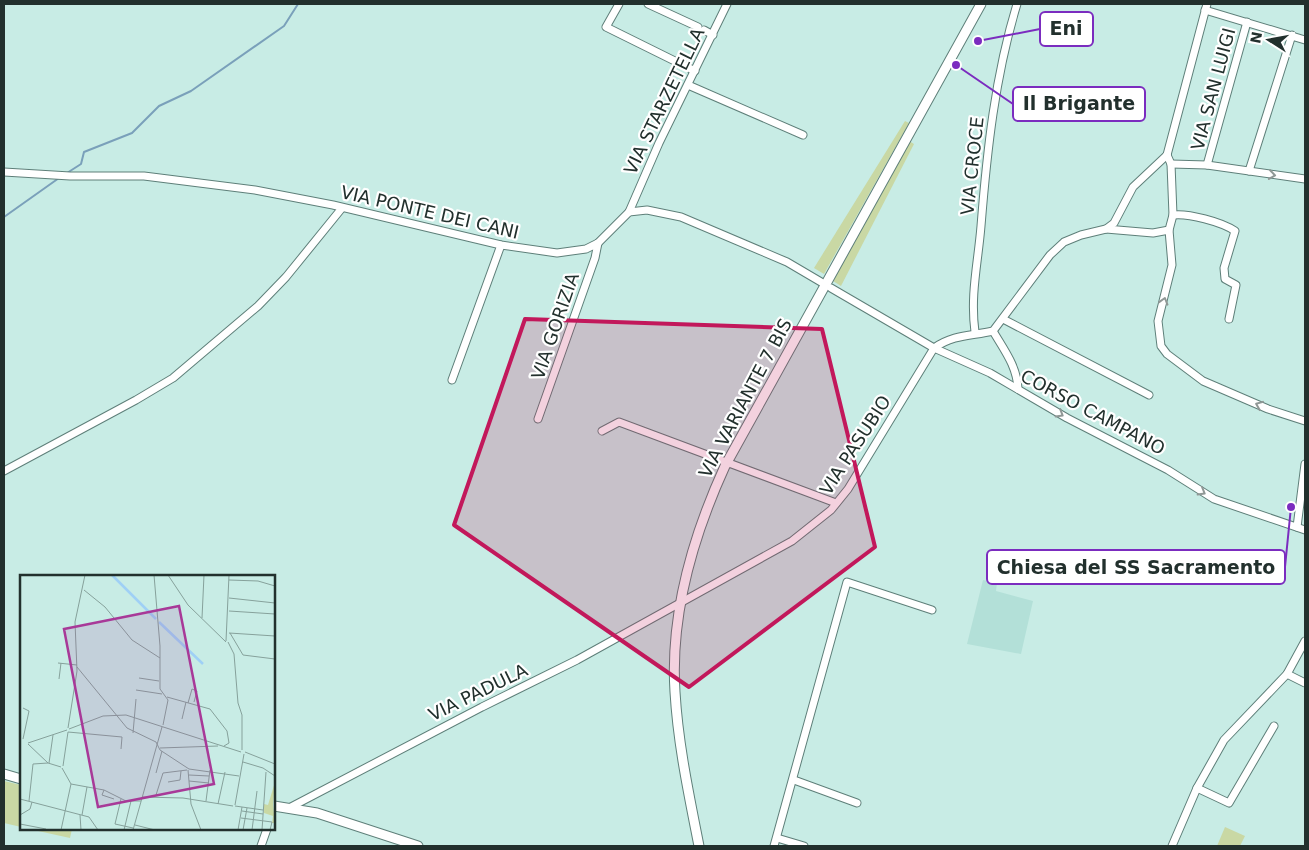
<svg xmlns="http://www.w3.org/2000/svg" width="1309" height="850" viewBox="0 0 1309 850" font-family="'DejaVu Sans',sans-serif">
<rect width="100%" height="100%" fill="#c8ece5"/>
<path fill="#b3e0d8" d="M 983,580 L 997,583 L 996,591 L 1033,601 L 1021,654 L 967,644 Z"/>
<g fill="#c9d8a4">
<path d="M 905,121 L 909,123 L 824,274 L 814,268 Z"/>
<path d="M 909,141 L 914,144 L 841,286 L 833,281 Z"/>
<path d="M 4,781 L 21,785 L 21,827 L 4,823 Z"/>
<path d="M 1225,827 L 1245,836 L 1240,846 L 1217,846 Z"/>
<path d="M 29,829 L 72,829 L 70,838 Z"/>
</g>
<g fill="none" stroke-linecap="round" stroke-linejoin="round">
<g stroke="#7aa0ba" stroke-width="2">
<path d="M 67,173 L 81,164 L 84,152 L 132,133 L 159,106 L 191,91 L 284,26 L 298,4"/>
<path d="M 4,217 L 59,178"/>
</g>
<defs>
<g id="minor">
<path d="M 619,4 L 606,27 L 695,71"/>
<path d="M 648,4 L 698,27"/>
<path d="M 1205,10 L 1305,40"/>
<path d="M 704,30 L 713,35"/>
<path d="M 688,85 L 803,135"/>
<path d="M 1167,155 L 1171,164 L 1173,215 L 1169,230 L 1172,265 L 1158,321 L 1161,346 L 1167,354 L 1203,381 L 1268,409 L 1305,421"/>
<path d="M 1167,155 L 1207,4"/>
<path d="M 1171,164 L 1207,165 L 1305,179"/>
<path d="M 1207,165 L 1247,22"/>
<path d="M 1249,171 L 1292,35"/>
<path d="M 4,172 L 70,176 L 144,176 L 255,190 L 333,205 L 501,245 L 557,253 L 586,249 L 598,243 L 629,212 L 647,210 L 681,217 L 787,262 L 821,282"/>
<path d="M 629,212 L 659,143 L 727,4"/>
<path d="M 1173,215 C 1188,213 1222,222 1235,231 L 1224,268 L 1225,279 L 1236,285 L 1229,319"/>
<path d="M 1106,229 L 1153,233 L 1169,230"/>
<path d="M 831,288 L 934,348 L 990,373 L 1067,418 L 1168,470 L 1214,499 L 1305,530"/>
<path d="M 1003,319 L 1149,395"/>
<path d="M 993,331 C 1004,350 1017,366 1018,389"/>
<path d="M 975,332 C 970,295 978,263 981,226 C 987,151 995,76 1017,4"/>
<path d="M 452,380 L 501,245"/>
<path d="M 538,419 L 595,258 L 598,243"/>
<path d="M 602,431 L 619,422 L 836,503"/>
<path d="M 4,471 L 136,400 L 173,378 L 258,306 L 286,277 L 342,208"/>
<path d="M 1297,527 L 1305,464"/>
<path d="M 1287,674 L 1305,683"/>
<path d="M 794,780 L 857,803"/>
<path d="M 1197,788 L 1229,803 L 1274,726"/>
<path d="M 289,808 L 482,707 L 577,660 L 792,541 L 831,510 L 848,489 L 934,348 C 954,334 972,336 993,331 L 1050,255 L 1064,242 L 1081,235 L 1106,229 L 1114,223 L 1133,187 L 1167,155"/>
<path d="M 777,838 L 804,846"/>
<path d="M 261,846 L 267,829"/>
<path d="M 774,846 L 847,582 L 932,610"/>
<path d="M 1172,846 L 1197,788 L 1224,740 L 1287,674 L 1305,641"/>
</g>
<g id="major">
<path d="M 4,774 L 21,779"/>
<path d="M 274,806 L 317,813 L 418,846"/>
<path d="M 699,846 C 689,795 678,744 675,692 C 670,614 693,536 725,466 L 981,4"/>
</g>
</defs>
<use href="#minor" stroke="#5e7f79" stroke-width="9"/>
<use href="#major" stroke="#5e7f79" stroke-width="11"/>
<use href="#minor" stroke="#fff" stroke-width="7"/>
<use href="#major" stroke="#fff" stroke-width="9"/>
</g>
<defs><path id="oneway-chevron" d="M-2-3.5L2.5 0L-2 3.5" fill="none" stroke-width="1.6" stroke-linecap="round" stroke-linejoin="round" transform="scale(1.25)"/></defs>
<g stroke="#909896">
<use href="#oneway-chevron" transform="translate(1272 175) rotate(8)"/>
<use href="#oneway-chevron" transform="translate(1164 301) rotate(-73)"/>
<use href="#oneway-chevron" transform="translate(1259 405) rotate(-158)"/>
<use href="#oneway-chevron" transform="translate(1060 414) rotate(31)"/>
<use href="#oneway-chevron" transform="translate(1202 492) rotate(30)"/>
</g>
<path fill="#c2185b" fill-opacity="0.2" stroke="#c2185b" stroke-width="4" stroke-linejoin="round" d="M 525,319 L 822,329 L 875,547 L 689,687 L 454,525 Z"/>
<g text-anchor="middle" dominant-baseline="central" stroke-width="4.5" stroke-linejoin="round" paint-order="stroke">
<g font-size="18" fill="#22302d" stroke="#fff">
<text transform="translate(1213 89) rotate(-75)">VIA SAN LUIGI</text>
<text transform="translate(664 101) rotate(-64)">VIA STARZETELLA</text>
<text transform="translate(972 166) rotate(-84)">VIA CROCE</text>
<text transform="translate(430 212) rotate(13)">VIA PONTE DEI CANI</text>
<text transform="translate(555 326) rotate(-71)">VIA GORIZIA</text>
<text transform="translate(745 398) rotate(-62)">VIA VARIANTE 7 BIS</text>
<text transform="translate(1093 412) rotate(28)">CORSO CAMPANO</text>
<text transform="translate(855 445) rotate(-57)">VIA PASUBIO</text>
<text transform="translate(478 692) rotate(-26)">VIA PADULA</text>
</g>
</g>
<g transform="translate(20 575)">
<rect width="255" height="255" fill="#c8ece5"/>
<path d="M 255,207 L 253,229 L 255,248 L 252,248 L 253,241 L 244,238 L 244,229 L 248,230 Z" fill="#c9d8a4"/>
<path fill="none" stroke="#9fd0f6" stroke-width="2.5" d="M 92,0 L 136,44M 139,47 L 183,89"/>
<path fill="none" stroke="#86a19b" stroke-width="1" d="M 134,0 L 140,71 L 140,114 L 148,125 L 143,150M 148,0 L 168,30 L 206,67M 209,5 L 238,6 L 255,11M 64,15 L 85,32 L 112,65 L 140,83M 209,23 L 255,28M 209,36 L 255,39M 182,43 L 184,0M 209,58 L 255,61M 210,58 L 223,80 L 255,84M 206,66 L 209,0M 208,67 L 214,79 L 218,128 L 222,140 L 222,175M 38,88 L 57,90M 57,92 L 107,153 L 136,167 L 140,175 L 169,194M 119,103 L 139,106M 39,104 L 41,88M 116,115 L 142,119M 147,122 L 190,134 L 207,156 L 209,168 L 204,171M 168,128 L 172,114 L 177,116 L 174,127M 162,144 L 166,127M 48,153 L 57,96 L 55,47 L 65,0M 49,154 L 83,141 L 106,140 L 221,177M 48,157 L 102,162 L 101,174M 113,158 L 116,124M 3,164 L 9,136 L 3,133M 8,168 L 47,155M 8,169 L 28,188 L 41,192M 140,173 L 198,171M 225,177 L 255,189M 223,187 L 243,193 L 255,201M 29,188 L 33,160M 43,191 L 48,157M 42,193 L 51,209M 169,194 L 219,201M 168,195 L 171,229 L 181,255M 136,198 L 142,176M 169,200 L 189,201M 169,206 L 189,208M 148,207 L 160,205 L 161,196M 51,209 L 84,215 L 106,226 L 121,226M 84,215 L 82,220 L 94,224M 136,220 L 143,198 L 167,195M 122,222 L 163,223 L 213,231M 0,224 L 69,242 L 78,255M 9,226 L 13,189 L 28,188M 186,226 L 190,195M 198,229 L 205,197M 215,230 L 224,179M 215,231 L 243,235M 222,236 L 243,239M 0,240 L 10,234 L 12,227M 60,240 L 61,255M 62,240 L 67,212M 221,243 L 252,247 L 250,255M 0,249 L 26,254M 95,249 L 101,224M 95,249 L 113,253M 115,250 L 135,255M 41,255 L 51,209M 104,255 L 111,226M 113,255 L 142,152M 218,255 L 222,232M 223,255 L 227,233M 232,255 L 237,216M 242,255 L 246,197"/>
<path fill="#a83998" fill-opacity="0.15" stroke="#a83998" stroke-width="2.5" d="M 159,31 L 194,209 L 78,232 L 44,54 Z"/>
<rect width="255" height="255" fill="none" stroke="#22302d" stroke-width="2.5"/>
</g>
<path fill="none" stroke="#7b2cbf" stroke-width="2" d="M978 41L1040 29M956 65L1013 104M1291 507L1285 567"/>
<g fill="#7b2cbf" stroke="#fff" stroke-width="2">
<circle cx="978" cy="41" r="5"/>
<circle cx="956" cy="65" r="5"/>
<circle cx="1291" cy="507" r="5"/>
</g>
<g fill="#fff" stroke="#7b2cbf" stroke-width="2">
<rect x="1040" y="12" width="53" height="34" rx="5"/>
<rect x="1013" y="87" width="132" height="34" rx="5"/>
<rect x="987" y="550" width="298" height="34" rx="5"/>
</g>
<g font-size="19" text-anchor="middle" font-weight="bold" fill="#22302d">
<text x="1066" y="35">Eni</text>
<text x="1079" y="110">Il Brigante</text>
<text x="1136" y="574">Chiesa del SS Sacramento</text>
</g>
<rect width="1309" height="850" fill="none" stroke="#22302d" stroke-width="10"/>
<g transform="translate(1269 40) rotate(281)" stroke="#ffffff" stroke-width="4" paint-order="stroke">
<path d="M0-4L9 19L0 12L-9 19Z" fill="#22302d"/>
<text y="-8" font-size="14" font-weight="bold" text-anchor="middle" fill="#22302d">N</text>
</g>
</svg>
